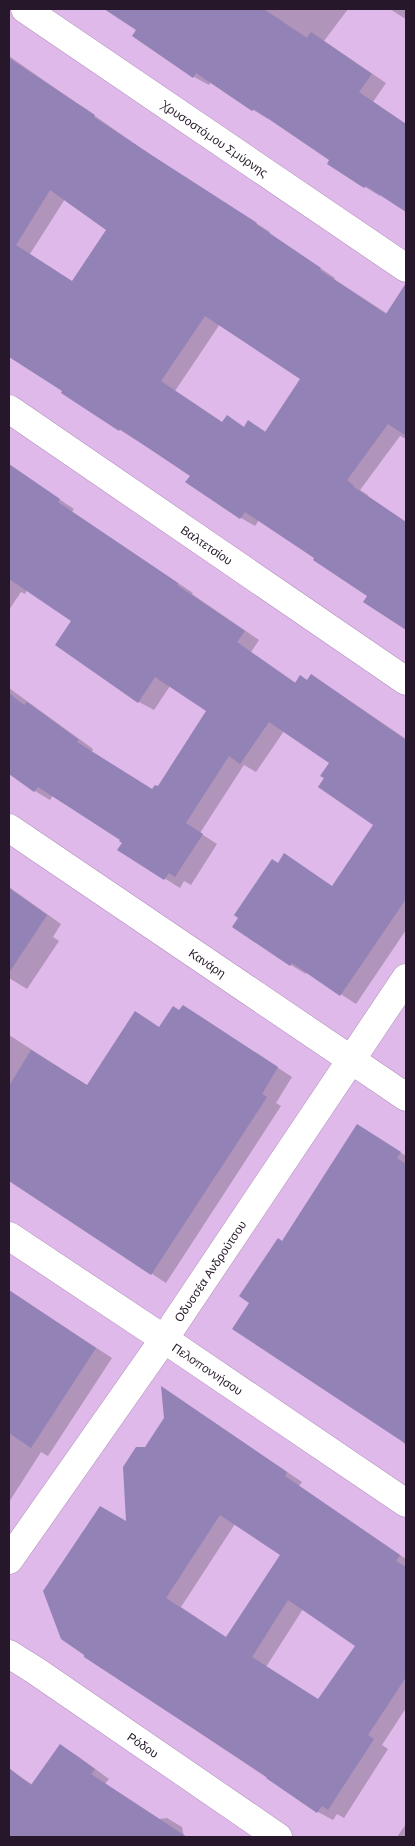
<svg xmlns="http://www.w3.org/2000/svg" width="415" height="1846" viewBox="0 0 415 1846" font-family="Montserrat,sans-serif">
<rect width="100%" height="100%" fill="#deb9e9"/>
<g fill="#0003" fill-rule="evenodd">
<path d="M 106,9 L 348,9 L 324,41 L 386,83 L 373,102 L 406,124 L 406,211 L 381,194 L 380,196 L 365,187 L 328,163 L 331,160 L 269,117 L 268,119 L 253,110 L 211,82 L 209,85 L 194,77 L 134,35 L 138,30 Z"/>
<path d="M 390,9 L 406,9 L 406,19 L 404,18 Z"/>
<path d="M 9,56 L 168,167 L 270,232 L 270,234 L 335,278 L 334,279 L 406,326 L 406,439 L 400,436 L 360,490 L 368,495 L 368,496 L 406,522 L 406,629 L 365,602 L 369,596 L 315,558 L 259,520 L 255,526 L 241,518 L 191,475 L 120,430 L 63,392 L 64,390 L 9,355 ZM 65,199 L 107,230 L 73,282 L 30,254 ZM 220,324 L 301,379 L 266,432 L 249,421 L 245,428 L 223,423 L 175,391 Z"/>
<path d="M 9,466 L 74,509 L 72,512 L 193,593 L 192,594 L 259,640 L 251,652 L 296,683 L 307,681 L 312,675 L 406,739 L 406,930 L 356,1004 L 307,972 L 306,974 L 291,965 L 234,926 L 333,887 L 375,825 L 325,778 L 330,762 L 284,731 L 256,772 L 244,765 L 240,771 L 200,833 L 217,844 L 191,885 L 184,881 L 180,888 L 119,850 L 124,843 L 122,839 L 53,795 L 50,800 L 35,791 L 9,772 L 9,688 L 93,749 L 92,752 L 153,790 L 158,788 L 208,711 L 170,686 L 154,710 L 139,702 L 73,621 L 27,590 L 25,594 L 21,592 L 9,610 Z"/>
<path d="M 9,887 L 61,924 L 53,937 L 59,941 L 27,989 L 9,978 Z"/>
<path d="M 180,1011 L 198,1015 L 292,1077 L 276,1103 L 281,1106 L 166,1283 L 9,1180 L 9,1035 L 88,1086 Z"/>
<path d="M 372,1134 L 406,1156 L 406,1327 L 397,1342 L 406,1348 L 406,1445 L 403,1442 L 404,1441 L 251,1302 L 283,1242 Z"/>
<path d="M 9,1291 L 112,1358 L 48,1456 L 41,1452 L 9,1502 Z"/>
<path d="M 176,1397 L 302,1482 L 299,1486 L 406,1559 L 406,1708 L 382,1745 L 388,1749 L 344,1818 L 337,1814 L 333,1820 L 318,1812 L 85,1656 L 127,1523 L 146,1448 L 166,1418 ZM 235,1524 L 282,1554 L 227,1638 L 181,1607 ZM 303,1609 L 357,1645 L 319,1700 L 266,1667 Z"/>
<path d="M 61,1746 L 76,1755 L 109,1779 L 105,1784 L 159,1819 L 167,1818 L 182,1827 L 184,1837 L 9,1837 L 9,1781 L 14,1773 L 33,1785 Z"/>
<path d="M 406,1824 L 406,1837 L 397,1837 Z"/>
</g>
<g fill="#9282b5" fill-rule="evenodd">
<path d="M 104,9 L 264,9 L 307,38 L 311,32 L 372,74 L 359,92 L 406,124 L 406,212 L 366,186 L 364,188 L 327,164 L 329,160 L 254,109 L 252,111 L 196,73 L 193,78 L 132,36 L 136,30 Z"/>
<path d="M 9,58 L 95,115 L 94,117 L 153,156 L 257,223 L 256,224 L 321,268 L 320,270 L 386,314 L 406,283 L 406,436 L 388,424 L 347,480 L 354,486 L 354,487 L 406,522 L 406,630 L 363,602 L 367,596 L 313,560 L 314,558 L 245,512 L 240,519 L 185,482 L 190,476 L 120,429 L 119,431 L 61,393 L 62,391 L 9,357 ZM 50,190 L 106,230 L 72,281 L 16,245 ZM 205,316 L 300,379 L 265,432 L 248,420 L 244,427 L 227,415 L 222,422 L 161,381 Z"/>
<path d="M 9,464 L 60,499 L 58,502 L 178,583 L 177,585 L 245,631 L 237,642 L 295,683 L 300,675 L 307,680 L 311,674 L 406,740 L 406,899 L 340,996 L 292,963 L 290,966 L 232,927 L 238,918 L 234,915 L 272,859 L 278,863 L 284,853 L 332,886 L 373,825 L 318,787 L 324,778 L 320,776 L 329,763 L 269,722 L 240,764 L 229,756 L 225,762 L 186,823 L 203,834 L 175,877 L 169,873 L 164,880 L 117,850 L 122,843 L 119,841 L 120,840 L 38,787 L 34,792 L 9,774 L 9,693 L 24,705 L 27,702 L 79,740 L 77,742 L 152,789 L 155,785 L 158,786 L 206,711 L 155,677 L 138,703 L 55,645 L 71,621 L 9,579 Z"/>
<path d="M 9,888 L 47,915 L 9,973 Z"/>
<path d="M 183,1005 L 278,1067 L 262,1094 L 267,1097 L 151,1275 L 9,1181 L 9,1086 L 31,1050 L 87,1085 L 135,1011 L 159,1027 L 173,1006 L 179,1010 Z"/>
<path d="M 357,1124 L 401,1152 L 397,1158 L 406,1164 L 406,1444 L 232,1329 L 249,1303 L 239,1296 L 278,1238 L 282,1241 Z"/>
<path d="M 9,1290 L 96,1348 L 31,1448 L 9,1433 Z"/>
<path d="M 161,1386 L 287,1472 L 285,1476 L 400,1555 L 396,1561 L 406,1567 L 406,1677 L 368,1735 L 374,1739 L 328,1810 L 322,1806 L 317,1813 L 266,1778 L 267,1777 L 84,1657 L 84,1655 L 61,1639 L 43,1591 L 100,1506 L 126,1521 L 123,1467 L 136,1447 L 145,1447 L 164,1418 ZM 220,1515 L 280,1555 L 226,1637 L 166,1598 ZM 288,1600 L 355,1646 L 318,1699 L 252,1657 Z"/>
<path d="M 60,1744 L 95,1769 L 91,1774 L 187,1837 L 9,1837 L 9,1768 L 31,1785 Z"/>
</g>
<g fill="none" stroke-linecap="round" stroke-linejoin="round">
<defs>
<g id="minor">
<path id="s1" d="M 25,9 L 406,268"/>
<path id="s2" d="M 9,409 L 406,681"/>
<path id="s3" d="M 9,828 L 406,1097"/>
<path id="s4" d="M 9,1236 L 164,1339 L 406,1503"/>
<path id="s5" d="M 9,1560 L 164,1339 L 406,978"/>
<path id="s6" d="M 9,1654 L 36,1671 L 278,1837"/>
</g>
</defs>
<use href="#minor" stroke="#b38fbd" stroke-width="29"/>
<use href="#minor" stroke="#fff" stroke-width="28"/>
</g>
<g text-anchor="middle" dominant-baseline="central" stroke-width="4" stroke-linejoin="round" paint-order="stroke">
<g font-size="12" fill="#26182a" stroke="#f4e1fa">
<text stroke="none"><textPath href="#s1" startOffset="230">Χρυσοστόμου Σμύρνης</textPath></text>
<text stroke="none"><textPath href="#s2" startOffset="240">Βαλτετσίου</textPath></text>
<text stroke="none"><textPath href="#s3" startOffset="240">Κανάρη</textPath></text>
<text stroke="none"><textPath href="#s5" startOffset="352">Οδυσσέα Ανδρούτσου</textPath></text>
<text stroke="none"><textPath href="#s4" startOffset="239">Πελοποννήσου</textPath></text>
<text stroke="none"><textPath href="#s6" startOffset="162">Ρόδου</textPath></text>
</g>
</g>
<rect width="415" height="1846" fill="none" stroke="#26182a" stroke-width="20"/>
</svg>
